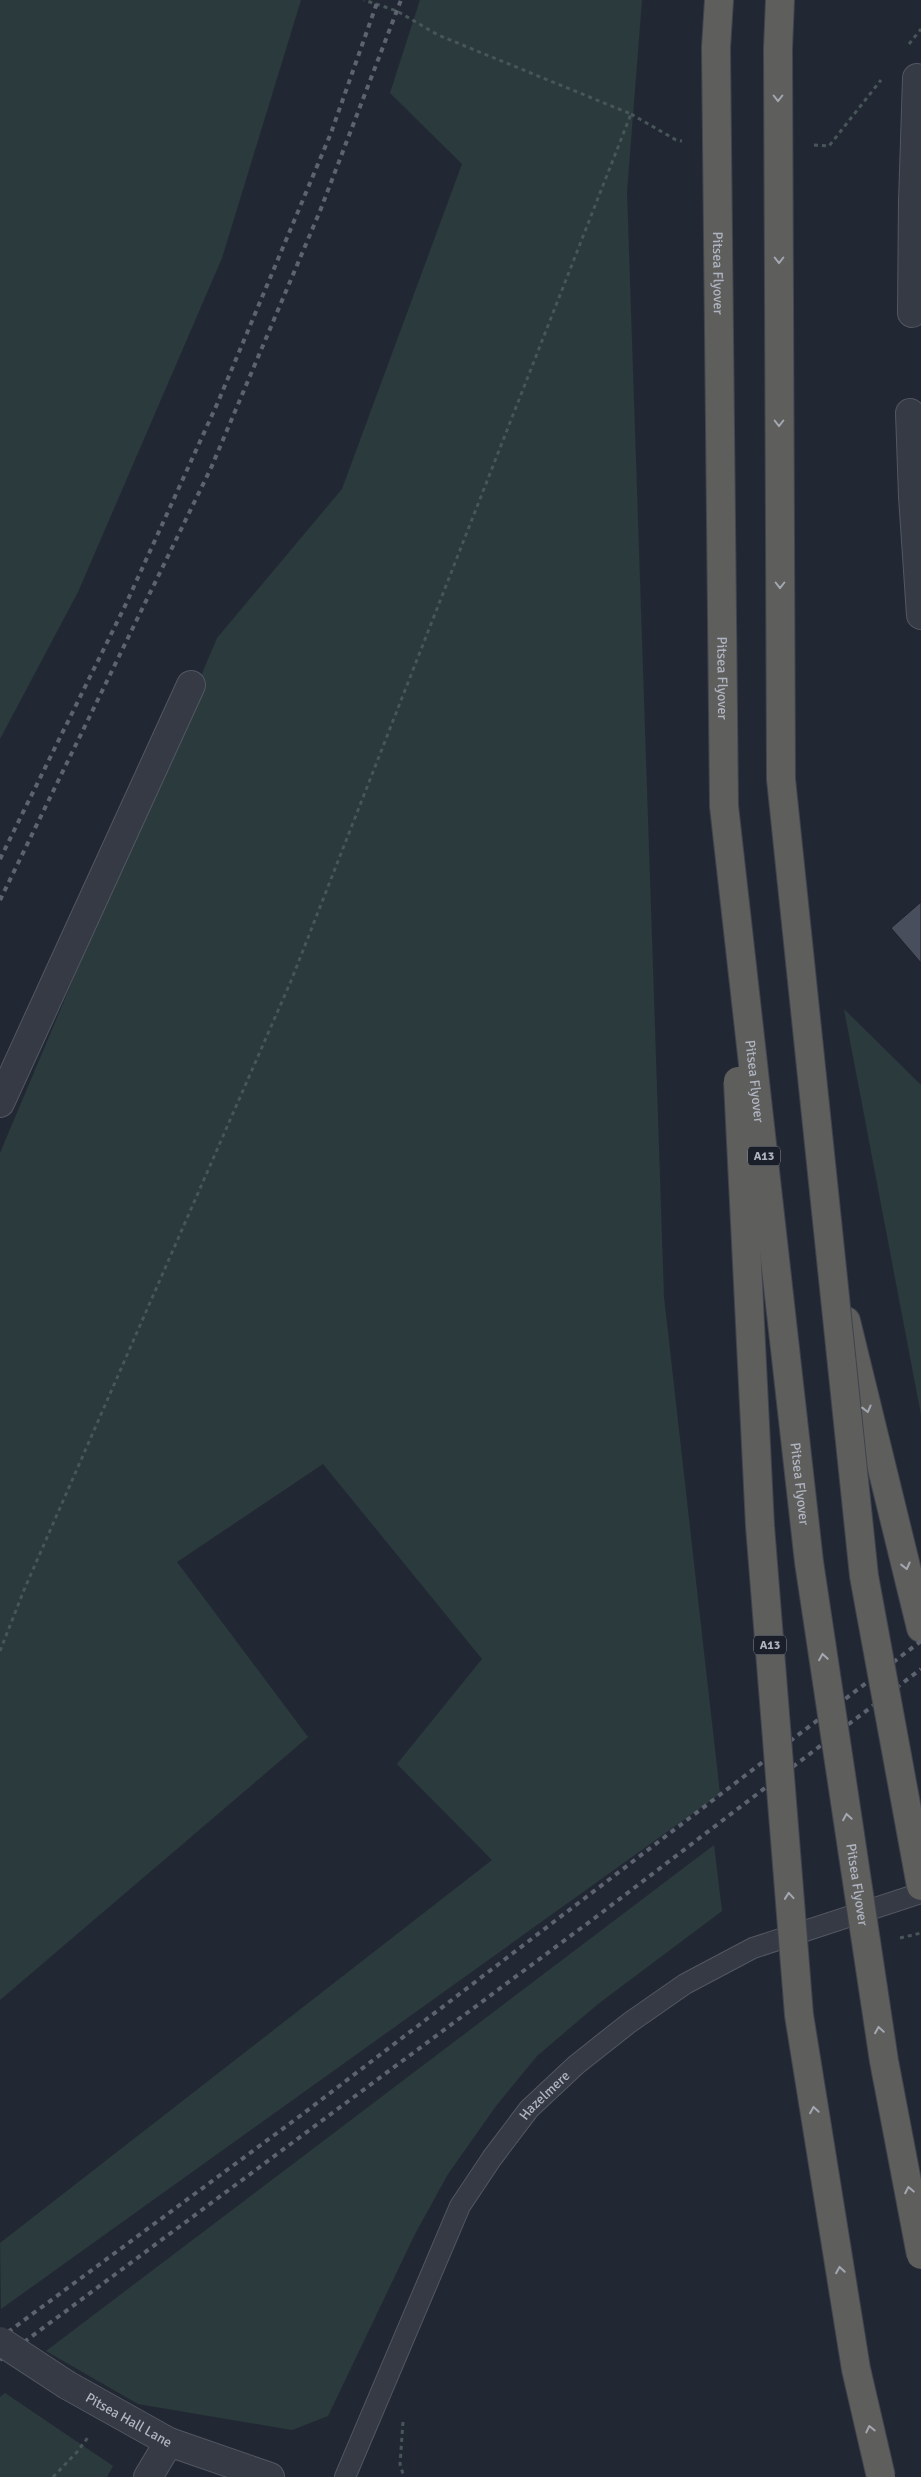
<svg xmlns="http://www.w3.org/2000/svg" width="921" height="2477" viewBox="0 0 921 2477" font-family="Signika,sans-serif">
<rect width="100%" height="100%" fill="#222833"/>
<g fill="#2b3a3c">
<path d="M 0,0 L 301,0 L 222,258 L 78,592 L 0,739 Z"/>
<path d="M 420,0 L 642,0 L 627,192 L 664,1297 L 720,1794 L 1,2309 L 0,2243 L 492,1860 L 397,1764 L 482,1659 L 323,1464 L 177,1562 L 308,1737 L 0,2000 L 0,1153 L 217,638 L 342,489 L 462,164 L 390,93 Z"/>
<path d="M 844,1009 L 921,1085 L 921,1415 Z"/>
<path d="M 714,1845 L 722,1911 L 598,2004 L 537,2056 L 496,2106 L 448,2174 L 415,2234 L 328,2416 L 292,2430 L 138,2404 L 46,2351 Z"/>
<path d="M 5,2393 L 113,2466 L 107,2477 L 0,2477 L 0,2397 Z"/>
</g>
<path fill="#494e5d" stroke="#1d212b" d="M 921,902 L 921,963 L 891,928 Z"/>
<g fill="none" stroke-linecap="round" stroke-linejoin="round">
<defs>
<g id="service">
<path id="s1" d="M 345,2477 L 460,2206 L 492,2158 L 529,2109 L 576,2065 L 629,2023 L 685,1984 L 753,1948 L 921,1893"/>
</g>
<g id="minor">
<path d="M 917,78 L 913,202 L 921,202"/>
<path d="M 912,313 L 913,202"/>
<path d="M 910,413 L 913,496"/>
<path d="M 921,496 L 913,496 L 921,615"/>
<path d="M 0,1103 L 191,685"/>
<path id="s2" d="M 67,2385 L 169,2442 L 270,2477"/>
<path d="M 148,2477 L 169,2442"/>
</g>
<g id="trunk">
<path d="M 716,48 L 719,0"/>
<path d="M 778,49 L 780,0"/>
<path d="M 846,1321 L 921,1628"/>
</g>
</defs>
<use href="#service" stroke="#535762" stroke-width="22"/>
<use href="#minor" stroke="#535762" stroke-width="30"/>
<use href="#trunk" stroke="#40444f" stroke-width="30"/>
<g stroke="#485559" stroke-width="3" stroke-dasharray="4 4" stroke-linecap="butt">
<path d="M 909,44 L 921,29"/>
<path d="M 631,114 L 676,140 L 682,141"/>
<path d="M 814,145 L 829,146 L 881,80"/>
<path d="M 0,1651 L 24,1590 L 291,981 L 631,114 L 438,35 L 397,11 L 364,0"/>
<path d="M 900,1938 L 921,1933"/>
<path d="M 403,2422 L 400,2464 L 404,2477"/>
<path d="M 53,2477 L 77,2452 L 89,2436"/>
</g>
<use href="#service" stroke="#353a44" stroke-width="20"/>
<use href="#minor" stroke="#353a44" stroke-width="28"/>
<use href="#trunk" stroke="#5e5e5c" stroke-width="28"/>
<g stroke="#5d6370" stroke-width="4" stroke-dasharray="5 5" stroke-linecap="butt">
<path d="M 0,859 L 125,606 L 218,402 L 331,133 L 378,0"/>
<path d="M 0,900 L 211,468 L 320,211 L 401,0"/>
<path d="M 0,2338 L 300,2116 L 921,1641"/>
<path d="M 0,2360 L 596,1917 L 921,1669"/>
</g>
<defs>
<path id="minor-bridge" d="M 0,2341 L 67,2385"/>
<g id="trunk-bridge">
<path id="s3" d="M 716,48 L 724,806 L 809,1562 L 884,2061 L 921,2255"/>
<path d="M 778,49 L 781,779 L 864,1576 L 921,1886"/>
<path d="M 738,1081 L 760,1526 L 799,2015 L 856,2369 L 881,2477"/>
</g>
</defs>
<use href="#minor-bridge" stroke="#535762" stroke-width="30" stroke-linecap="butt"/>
<use href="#trunk-bridge" stroke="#40444f" stroke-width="30" stroke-linecap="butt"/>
<use href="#minor-bridge" stroke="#353a44" stroke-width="28"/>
<use href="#trunk-bridge" stroke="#5e5e5c" stroke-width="28"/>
</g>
<defs><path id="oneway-chevron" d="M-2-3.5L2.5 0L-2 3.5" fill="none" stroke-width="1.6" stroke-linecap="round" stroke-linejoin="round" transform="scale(1.25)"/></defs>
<g stroke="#a3a7b2">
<use href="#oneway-chevron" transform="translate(778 98) rotate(90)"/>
<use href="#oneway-chevron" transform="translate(779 260) rotate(90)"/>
<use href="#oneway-chevron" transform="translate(779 423) rotate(90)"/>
<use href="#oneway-chevron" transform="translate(780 585) rotate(90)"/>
<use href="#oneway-chevron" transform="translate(867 1409) rotate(76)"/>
<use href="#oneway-chevron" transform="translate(906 1566) rotate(76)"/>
<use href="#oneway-chevron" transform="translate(823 1657) rotate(-99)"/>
<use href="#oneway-chevron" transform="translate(847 1817) rotate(-99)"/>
<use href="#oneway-chevron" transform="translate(789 1896) rotate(-95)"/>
<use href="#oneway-chevron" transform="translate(879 2030) rotate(-99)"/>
<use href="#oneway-chevron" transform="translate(814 2110) rotate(-99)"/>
<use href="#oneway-chevron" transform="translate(909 2190) rotate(-101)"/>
<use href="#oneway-chevron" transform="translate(840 2270) rotate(-99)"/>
<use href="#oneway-chevron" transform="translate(870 2429) rotate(-103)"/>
</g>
<g text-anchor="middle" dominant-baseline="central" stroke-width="4" stroke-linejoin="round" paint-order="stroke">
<g fill="#1b1f29" stroke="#838793" stroke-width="1">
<rect x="748" y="1146.5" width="32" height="19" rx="4"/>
<rect x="754" y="1635.5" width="32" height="19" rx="4"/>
</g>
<g font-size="12" font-weight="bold" fill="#afb4c1">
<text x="764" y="1156">A13</text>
<text x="770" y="1645">A13</text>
</g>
<g font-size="14" fill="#afb4c1" stroke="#1b1f29">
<text stroke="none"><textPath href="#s3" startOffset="225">Pitsea Flyover</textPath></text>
<text stroke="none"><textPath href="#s3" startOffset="630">Pitsea Flyover</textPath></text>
<text stroke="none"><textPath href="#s3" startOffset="1035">Pitsea Flyover</textPath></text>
<text stroke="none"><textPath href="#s3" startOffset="1440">Pitsea Flyover</textPath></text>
<text stroke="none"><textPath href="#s3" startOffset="1845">Pitsea Flyover</textPath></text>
<text stroke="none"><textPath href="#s1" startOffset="434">Hazelmere</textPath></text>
<text stroke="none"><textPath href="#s2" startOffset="71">Pitsea Hall Lane</textPath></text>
</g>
</g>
</svg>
